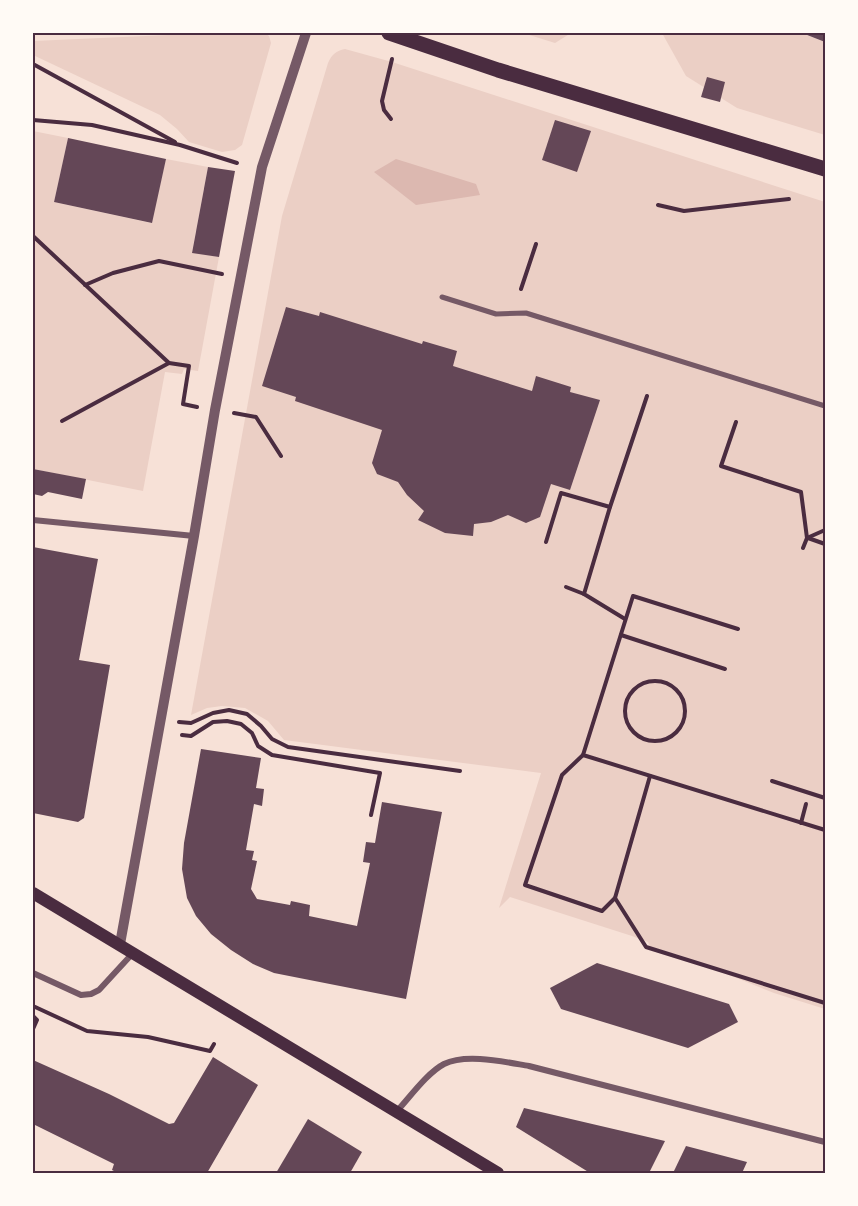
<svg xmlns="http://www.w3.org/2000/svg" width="858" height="1206" viewBox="0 0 858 1206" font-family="Ubuntu,sans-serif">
<rect width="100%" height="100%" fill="#f7e1d7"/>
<g fill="#ebcfc5">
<path d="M 213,33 L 265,33 L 269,36 L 271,43 L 242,145 L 235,150 L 222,152 L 189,142 L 177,129 L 160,115 L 33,55 L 33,41 Z"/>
<path d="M 523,33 L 571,33 L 555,43 Z"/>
<path d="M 662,33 L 801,33 L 825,42 L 825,135 L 737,108 L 686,76 Z"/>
<path d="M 345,49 L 392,62 L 825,202 L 825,1009 L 774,993 L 682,956 L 650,947 L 648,942 L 632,936 L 510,897 L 499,908 L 541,773 L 284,740 L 268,721 L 245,708 L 222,706 L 207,708 L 191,715 L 282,216 L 328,63 C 332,54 336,51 345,49 Z"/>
<path d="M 33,131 L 68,138 L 54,202 L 151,223 L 166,159 L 208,167 L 192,252 L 219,257 L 198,371 L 184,369 L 182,374 L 165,372 L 143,491 L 33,469 Z"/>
</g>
<path fill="#dcb8b0" d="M 396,159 L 476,184 L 480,195 L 416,205 L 374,172 Z"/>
<g fill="#644757">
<path d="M 802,33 L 825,33 L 825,42 Z"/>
<path d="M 707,77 L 725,82 L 720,102 L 701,97 Z"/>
<path d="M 555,120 L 591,131 L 577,172 L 542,160 Z"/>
<path d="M 68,138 L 166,159 L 152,223 L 54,202 Z"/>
<path d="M 208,167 L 235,171 L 219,257 L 192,253 Z"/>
<path d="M 286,307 L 319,316 L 320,312 L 422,344 L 423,341 L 457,351 L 453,366 L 532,391 L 536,376 L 571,387 L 570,392 L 600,400 L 570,490 L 551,484 L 540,517 L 526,523 L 508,515 L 491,522 L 474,524 L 473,536 L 445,533 L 418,520 L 424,511 L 407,495 L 398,482 L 377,474 L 372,463 L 382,430 L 295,401 L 296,397 L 262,386 Z"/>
<path d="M 33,469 L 86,479 L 82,499 L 48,492 L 42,496 L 33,494 Z"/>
<path d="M 33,547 L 98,559 L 79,660 L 110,665 L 84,818 L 78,822 L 33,813 Z"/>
<path d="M 201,749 L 261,758 L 256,788 L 264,789 L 262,806 L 254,804 L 246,850 L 254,851 L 252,860 L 257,861 L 251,889 L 257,899 L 290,905 L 291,901 L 310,905 L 309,916 L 357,926 L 370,863 L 363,862 L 366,842 L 375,843 L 382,802 L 442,812 L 406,999 L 274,973 L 253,964 L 231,950 L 211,934 L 196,916 L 187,898 L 182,869 L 184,843 Z"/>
<path d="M 597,963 L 729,1004 L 738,1022 L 688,1048 L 561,1009 L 550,988 Z"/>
<path d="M 213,1057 L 258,1085 L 207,1173 L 118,1173 L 112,1170 L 114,1164 L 33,1124 L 33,1060 L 109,1094 L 169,1124 L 174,1123 Z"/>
<path d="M 524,1108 L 588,1123 L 665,1141 L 649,1173 L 590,1173 L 516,1127 Z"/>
<path d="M 308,1119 L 362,1152 L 350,1173 L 276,1173 Z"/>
<path d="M 686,1146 L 747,1162 L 742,1173 L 673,1173 Z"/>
</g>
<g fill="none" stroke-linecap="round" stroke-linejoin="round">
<g stroke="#4a2c40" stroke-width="4">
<path d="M 33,64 L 175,142"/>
<path d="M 391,119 L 384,110 L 382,101 L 392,59"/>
<path d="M 33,120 L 92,125 L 180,145 L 237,163"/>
<path d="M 658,205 L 684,211 L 789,199"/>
<path d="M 33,236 L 169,363 L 189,366 L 183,404 L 197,407"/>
<path d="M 85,285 L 113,273 L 159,261 L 222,274"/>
<path d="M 521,289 L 536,244"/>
<path d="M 234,413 L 256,417 L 281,456"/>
<path d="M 62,421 L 169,363"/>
<path d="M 736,422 L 721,466 L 801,492 L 807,538 L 803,548"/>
<path d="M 807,538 L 825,530"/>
<path d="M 808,538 L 825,544"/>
<path d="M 546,542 L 561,493 L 610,507"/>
<path d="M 566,587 L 584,594"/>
<path d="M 625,619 L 584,594 L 610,507 L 647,396"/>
<path d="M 738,629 L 633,596 L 583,755 L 825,830"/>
<path d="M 621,635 L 725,669"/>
<circle cx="655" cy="711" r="30"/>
<path d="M 179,722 L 191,723 L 213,713 L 229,710 L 247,714 L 261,726 L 272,739 L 288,747 L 460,771"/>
<path d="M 182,735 L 191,736 L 213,722 L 227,721 L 241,724 L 252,733 L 258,746 L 272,755 L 380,773 L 371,815"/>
<path d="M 583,755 L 562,775 L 525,885 L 602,911 L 615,898 L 650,776"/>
<path d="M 772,781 L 825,798"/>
<path d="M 801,823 L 806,804"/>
<path d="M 615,898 L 646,947 L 825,1003"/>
<path d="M 33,1006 L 87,1031 L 148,1037 L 210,1051 L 214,1044"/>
<path d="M 33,1016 L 37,1020 L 33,1029"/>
</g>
<path stroke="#755966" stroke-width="5" d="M 442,297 L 496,314 L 526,313 L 825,406"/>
<g stroke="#755966" stroke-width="6">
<path d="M 33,520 L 194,536"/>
<path d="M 33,973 L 81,995 L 91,994 L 99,990 L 133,953"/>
<path d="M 397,1111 C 410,1097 427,1073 444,1064 C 466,1053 505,1062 529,1066 L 825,1142"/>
</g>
<path stroke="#755966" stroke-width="10" d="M 120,944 L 194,536 L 215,410 L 262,167 L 306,33"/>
<path stroke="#4a2c40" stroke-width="12" d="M 33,893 L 498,1173"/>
<path stroke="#4a2c40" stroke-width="15" d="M 389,33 L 498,70 L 825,169"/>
</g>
<rect width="858" height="1206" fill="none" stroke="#fffaf5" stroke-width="69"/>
<rect x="34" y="34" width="790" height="1138" fill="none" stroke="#4a2c40" stroke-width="2"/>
</svg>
